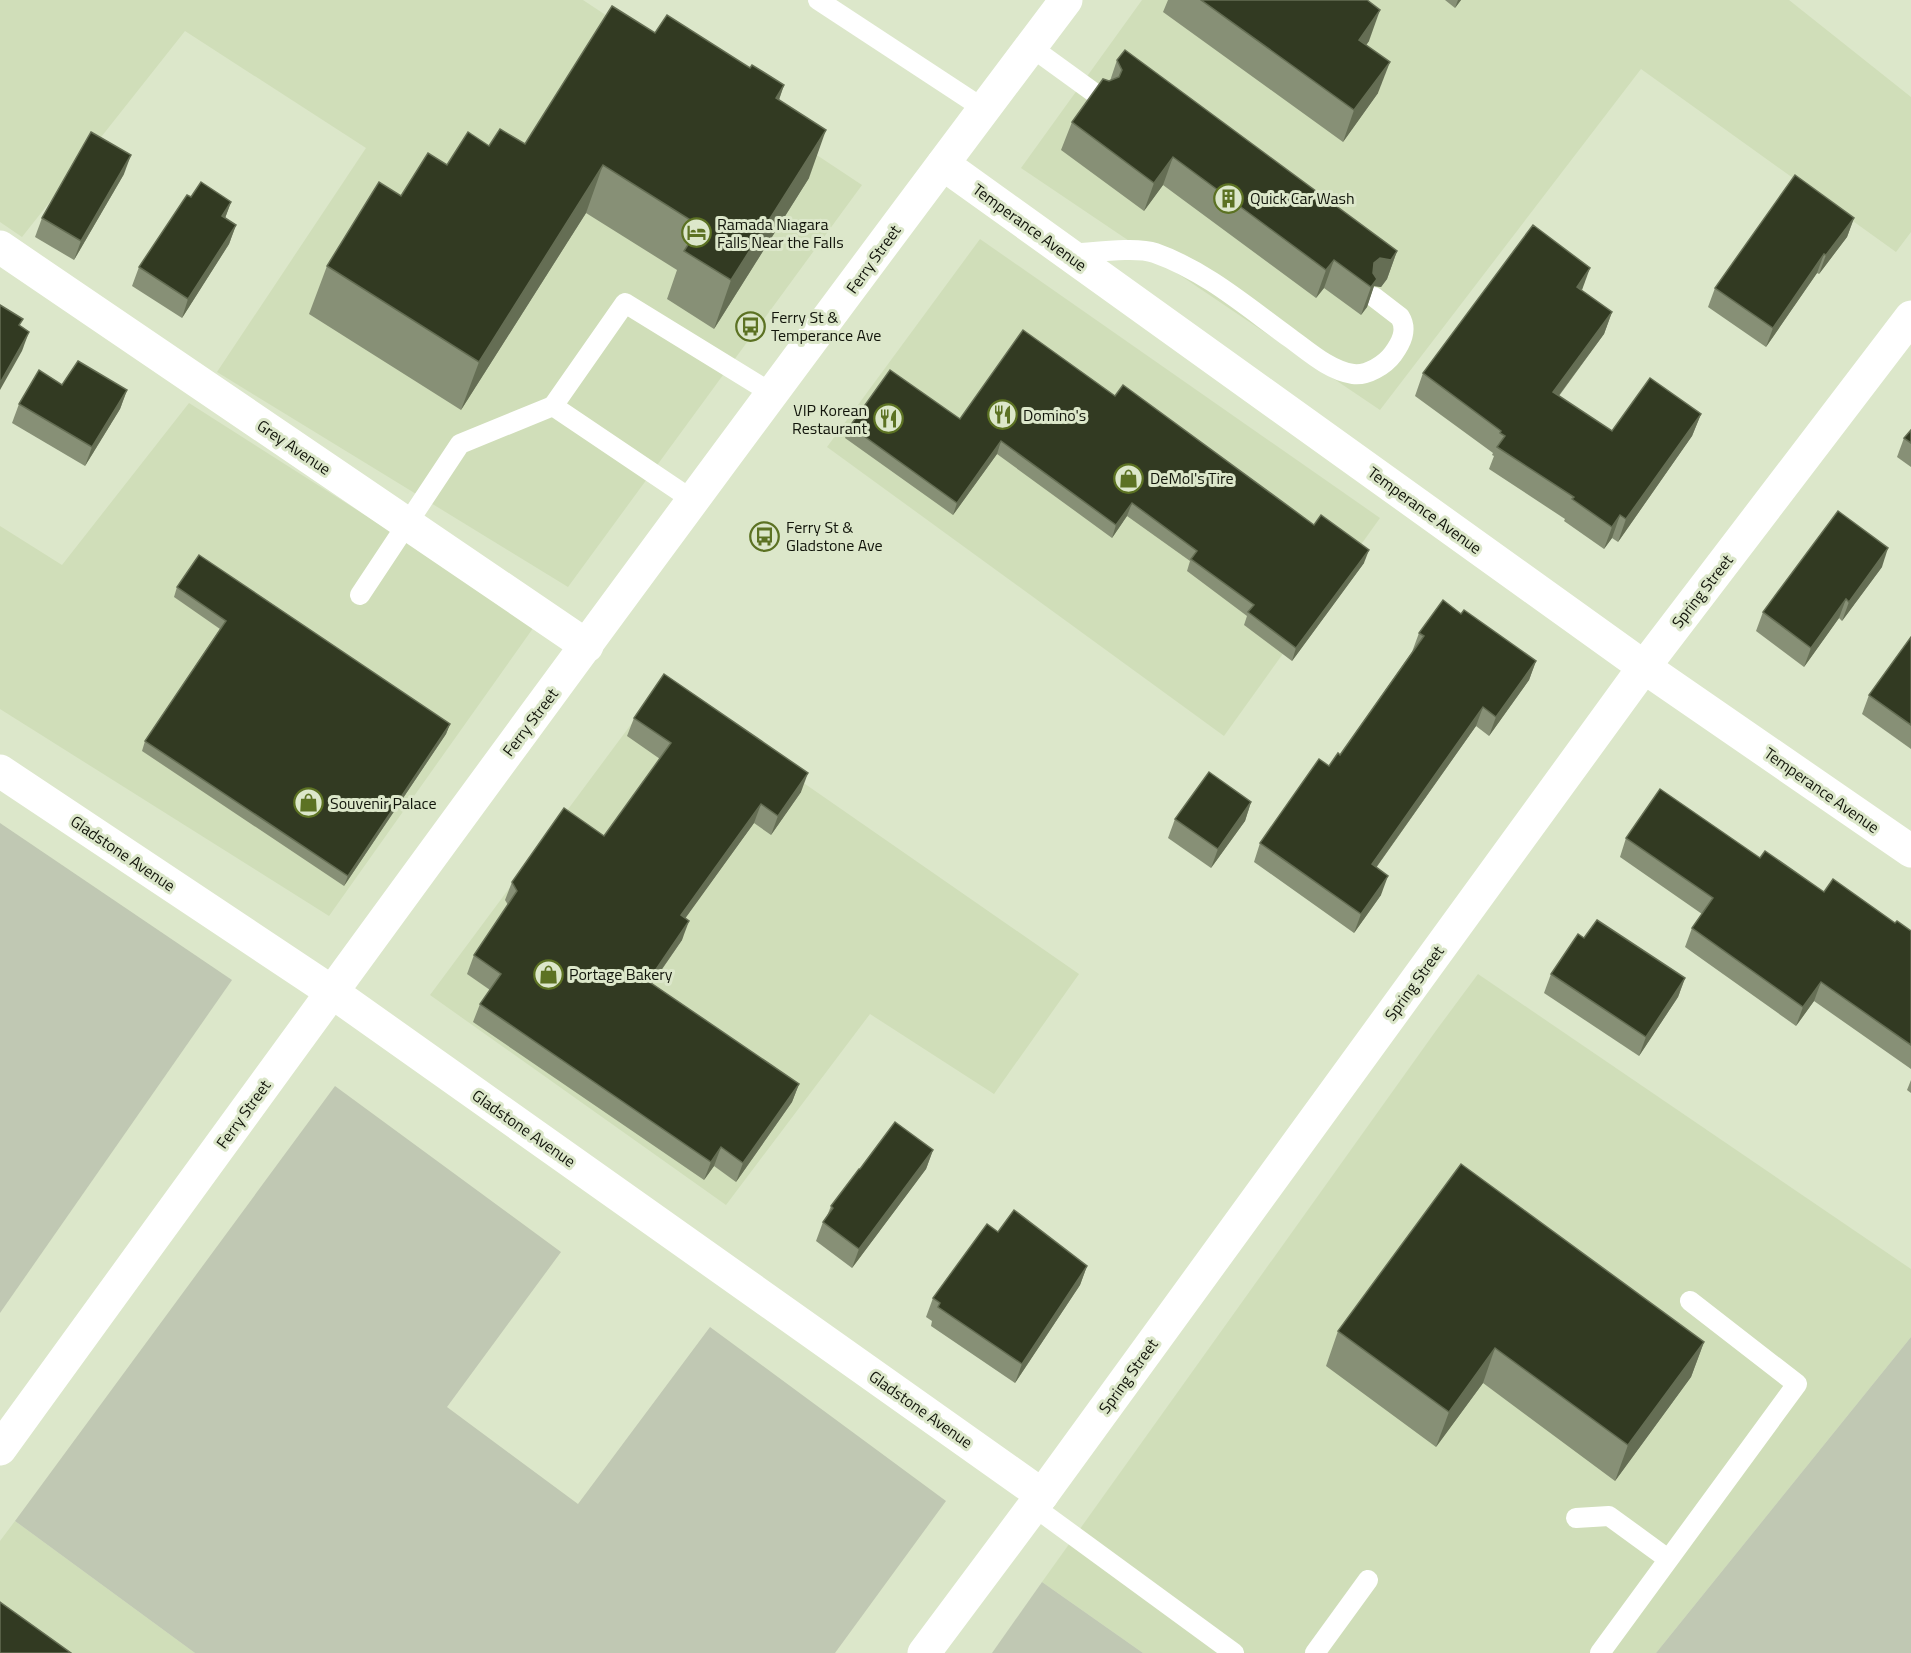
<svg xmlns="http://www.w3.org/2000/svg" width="1911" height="1653" viewBox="0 0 1911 1653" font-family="'Titillium Web',sans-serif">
<rect width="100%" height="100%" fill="#dce7ca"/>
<g fill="#d0deb9">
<path d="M 0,0 L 583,0 L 862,185 L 568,587 L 217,372 L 366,148 L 185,31 L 22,237 L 0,222 Z"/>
<path d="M 1142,0 L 1789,0 L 1911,97 L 1911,232 L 1896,252 L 1641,69 L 1380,410 L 1021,168 Z"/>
<path d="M 980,239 L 1380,518 L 1224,736 L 827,447 Z"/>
<path d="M 189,403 L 536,624 L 329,916 L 0,709 L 0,526 L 62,565 Z"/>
<path d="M 661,684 L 1079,974 L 994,1094 L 870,1014 L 726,1205 L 430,995 Z"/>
<path d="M 1478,974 L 1911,1269 L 1911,1337 L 1656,1653 L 1143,1653 L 1042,1582 L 1435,1032 Z"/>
<path d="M 15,1521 L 195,1653 L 0,1653 L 0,1541 Z"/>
</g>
<g fill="#c0c8b3">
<path d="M 0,823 L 232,980 L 0,1313 Z"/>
<path d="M 335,1086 L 561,1252 L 447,1407 L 578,1504 L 710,1327 L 946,1501 L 835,1653 L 195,1653 L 15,1521 Z"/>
<path d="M 1911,1337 L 1911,1653 L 1656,1653 Z"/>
<path d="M 1042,1582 L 1143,1653 L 992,1653 Z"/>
</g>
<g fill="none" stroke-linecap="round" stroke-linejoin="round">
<g stroke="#fff" stroke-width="20">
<path d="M 818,0 L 984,109"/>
<path d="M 1031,47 L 1100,97"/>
<path d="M 1068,254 C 1090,253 1136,246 1155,253 C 1206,271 1247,307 1290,338 C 1308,351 1330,371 1353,374 C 1367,376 1385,365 1393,354 C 1401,343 1408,330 1400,317 L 1374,297"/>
<path d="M 694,501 L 553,406 L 625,303 L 773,394"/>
<path d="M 360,595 L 460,444 L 553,406"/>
<path d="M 1033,1506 L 1234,1653"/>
<path d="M 1576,1518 L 1609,1516 L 1668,1559"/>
<path d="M 1315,1653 L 1368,1580"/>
<path d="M 1600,1653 L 1797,1384 L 1690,1301"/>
</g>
<g stroke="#fff" stroke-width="33">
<path d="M 943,164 L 1644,667 L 1911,851"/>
<path d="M 0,247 L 587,646"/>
<path d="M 0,771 L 332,992 L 1042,1495"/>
<path d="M 924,1653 L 1042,1495 L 1644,667 L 1911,317"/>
</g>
<path stroke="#fff" stroke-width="33" d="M 0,1449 C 352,963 705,479 1066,0"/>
</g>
<g fill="#879076">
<path d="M 1168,0 L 1367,0 L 1369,41 L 1366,45 L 1378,93 L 1343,142 L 1163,12 Z"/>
<path d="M 1445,0 L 1461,0 L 1455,8 Z"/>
<path d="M 655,33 L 750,68 L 784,85 L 779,100 L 809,178 L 714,329 L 667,299 L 677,270 L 586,213 L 461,410 L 309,314 L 327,266 L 401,196 L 447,165 L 489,146 L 525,144 Z"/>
<path d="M 1117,60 L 1397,251 L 1387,279 L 1381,287 L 1374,286 L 1367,307 L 1361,315 L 1324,288 L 1316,298 L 1163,185 L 1144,211 L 1061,150 L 1072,122 L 1110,81 Z"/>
<path d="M 124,174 L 74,260 L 35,237 L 42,218 Z"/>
<path d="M 191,197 L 231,202 L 225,218 L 236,225 L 229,244 L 182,318 L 132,286 L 139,267 Z"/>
<path d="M 1854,218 L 1847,237 L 1819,274 L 1817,273 L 1766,347 L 1708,307 L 1715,288 Z"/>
<path d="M 1582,291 L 1612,312 L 1604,334 L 1559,396 L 1612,431 L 1701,414 L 1692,436 L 1618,542 L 1612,538 L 1604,549 L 1564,521 L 1565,519 L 1489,469 L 1494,456 L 1492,455 L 1493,453 L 1415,396 L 1423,373 Z"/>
<path d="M 62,385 L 127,390 L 120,409 L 85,466 L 12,423 L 19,404 Z"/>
<path d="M 1115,396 L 1364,563 L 1292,661 L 1244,625 L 1247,616 L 1187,571 L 1190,561 L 1127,516 L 1112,538 L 997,454 L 953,515 L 845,438 L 850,426 L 960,419 Z"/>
<path d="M 1911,430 L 1911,467 L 1897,457 L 1904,438 Z"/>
<path d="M 1882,567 L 1842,621 L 1839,618 L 1804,667 L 1756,631 L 1763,612 Z"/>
<path d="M 177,587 L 450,724 L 446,734 L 344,886 L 142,751 L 145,741 L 220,629 L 174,597 Z"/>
<path d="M 1461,614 L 1536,661 L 1529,680 L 1489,736 L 1476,726 L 1376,868 L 1381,895 L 1354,933 L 1254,862 L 1260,843 L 1340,755 L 1412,652 L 1419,633 Z"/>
<path d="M 1911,637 L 1911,749 L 1862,714 L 1869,695 Z"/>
<path d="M 634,718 L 801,792 L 771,835 L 754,823 L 685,918 L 682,940 L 652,984 L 799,1084 L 792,1102 L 736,1182 L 714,1166 L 704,1180 L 473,1022 L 480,1004 L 490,990 L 467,974 L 474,955 L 508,905 L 505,900 L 512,882 L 604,836 L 660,759 L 627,736 Z"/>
<path d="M 1251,802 L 1245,821 L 1211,868 L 1168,838 L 1175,819 Z"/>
<path d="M 1626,838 L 1760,858 L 1824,892 L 1911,931 L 1911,1069 L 1814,1001 L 1796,1026 L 1685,947 L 1692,928 L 1702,914 L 1620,857 Z"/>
<path d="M 1551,974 L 1685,978 L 1678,997 L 1639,1056 L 1544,993 Z"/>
<path d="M 1911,1080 L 1911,1093 L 1907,1090 Z"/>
<path d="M 933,1150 L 926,1169 L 852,1268 L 816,1241 L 823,1222 L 827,1216 L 831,1206 L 860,1169 Z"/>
<path d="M 998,1232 L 1087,1266 L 1080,1285 L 1015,1383 L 931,1326 L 932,1321 L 926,1317 L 933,1298 Z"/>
<path d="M 1338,1331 L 1704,1342 L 1691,1377 L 1615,1481 L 1483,1383 L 1436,1447 L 1326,1366 Z"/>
</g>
<g fill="#656e54">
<path d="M 1458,0 L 1461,0 L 1455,8 Z"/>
<path d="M 1380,10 L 1369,41 L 1348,71 L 1359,40 Z"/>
<path d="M 1390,62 L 1378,93 L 1343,142 L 1354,110 Z"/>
<path d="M 784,85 L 767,133 L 776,98 Z"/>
<path d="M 826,130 L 809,178 L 714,329 L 731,280 Z"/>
<path d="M 131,155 L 124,174 L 74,260 L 81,241 Z"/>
<path d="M 1173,157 L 1163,185 L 1144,211 L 1154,183 Z"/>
<path d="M 603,165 L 586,213 L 461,410 L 479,362 Z"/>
<path d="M 231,202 L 224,221 L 222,216 Z"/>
<path d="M 1854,218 L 1847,237 L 1819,274 L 1826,255 Z"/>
<path d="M 236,225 L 229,244 L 182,318 L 188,299 Z"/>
<path d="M 1397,251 L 1387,279 L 1381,287 L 1374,286 L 1367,307 L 1361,315 L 1371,287 L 1374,263 L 1380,258 Z"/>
<path d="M 1824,254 L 1817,273 L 1766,347 L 1773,328 Z"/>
<path d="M 1334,260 L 1324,288 L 1316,298 L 1326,270 Z"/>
<path d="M 1590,268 L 1582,290 L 1577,287 Z"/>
<path d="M 1612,312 L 1604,334 L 1545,414 L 1553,392 Z"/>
<path d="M 29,332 L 22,351 L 0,390 L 0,383 Z"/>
<path d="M 127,390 L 120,409 L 85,466 L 92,447 Z"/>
<path d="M 1701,414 L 1692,436 L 1618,542 L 1626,519 Z"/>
<path d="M 1001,441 L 997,454 L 953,515 L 957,503 Z"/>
<path d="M 1132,503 L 1127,516 L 1112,538 L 1116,525 Z"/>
<path d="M 1620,515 L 1612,538 L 1604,549 L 1612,527 Z"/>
<path d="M 1888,548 L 1882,567 L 1842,621 L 1849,602 Z"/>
<path d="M 1369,550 L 1364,563 L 1292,661 L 1296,648 Z"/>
<path d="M 1846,599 L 1839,618 L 1804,667 L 1811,648 Z"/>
<path d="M 1536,661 L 1529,680 L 1489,736 L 1496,717 Z"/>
<path d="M 1483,707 L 1476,726 L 1365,883 L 1372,864 Z"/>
<path d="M 450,724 L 446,734 L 344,886 L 348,876 Z"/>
<path d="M 808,773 L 801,792 L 771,835 L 778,816 Z"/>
<path d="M 1251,802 L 1245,821 L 1211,868 L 1218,849 Z"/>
<path d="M 761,804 L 754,823 L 674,934 L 681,915 Z"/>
<path d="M 1388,876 L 1381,895 L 1354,933 L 1361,914 Z"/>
<path d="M 689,921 L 682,940 L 641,999 L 648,981 Z"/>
<path d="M 1685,978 L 1678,997 L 1639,1056 L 1646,1037 Z"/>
<path d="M 1821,982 L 1814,1001 L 1796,1026 L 1803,1007 Z"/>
<path d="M 799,1084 L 792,1102 L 736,1182 L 743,1163 Z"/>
<path d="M 721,1147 L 714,1166 L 704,1180 L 711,1162 Z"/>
<path d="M 933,1150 L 926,1169 L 852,1268 L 859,1249 Z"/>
<path d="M 1087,1266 L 1080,1285 L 1015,1383 L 1022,1364 Z"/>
<path d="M 1704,1342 L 1691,1377 L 1615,1481 L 1628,1445 Z"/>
<path d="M 1495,1348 L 1483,1383 L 1436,1447 L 1449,1412 Z"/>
</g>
<g fill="#323a22" stroke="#656e54" stroke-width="1.5">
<path d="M 1201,0 L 1367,0 L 1380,10 L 1359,40 L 1390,62 L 1354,110 Z"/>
<path d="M 612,6 L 655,33 L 667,15 L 750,68 L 752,65 L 784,85 L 776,98 L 826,130 L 731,280 L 684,251 L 700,226 L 603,165 L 479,362 L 327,266 L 379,182 L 401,196 L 428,153 L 447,165 L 468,132 L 489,146 L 500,129 L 525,144 Z"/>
<path d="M 1125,50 L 1397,251 L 1391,260 L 1380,258 L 1374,263 L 1373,273 L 1377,279 L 1371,287 L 1334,260 L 1326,270 L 1173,157 L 1154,183 L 1072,122 L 1103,79 L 1109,81 L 1119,77 L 1122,70 L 1117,60 Z"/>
<path d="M 91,132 L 131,155 L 81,241 L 42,218 Z"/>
<path d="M 1795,175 L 1854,218 L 1826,255 L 1824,254 L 1773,328 L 1715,288 Z"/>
<path d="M 201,182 L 231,202 L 222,216 L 236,225 L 188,299 L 139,267 L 187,195 L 191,197 Z"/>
<path d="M 1533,225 L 1590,268 L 1577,287 L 1612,312 L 1553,392 L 1612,431 L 1650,378 L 1701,414 L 1626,519 L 1620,515 L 1612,527 L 1572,499 L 1574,497 L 1497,447 L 1505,436 L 1500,433 L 1501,431 L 1423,373 Z"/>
<path d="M 0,305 L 23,319 L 19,325 L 29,332 L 0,383 Z"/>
<path d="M 1023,330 L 1115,396 L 1123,385 L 1314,525 L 1321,515 L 1369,550 L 1296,648 L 1248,612 L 1254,605 L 1191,559 L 1197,551 L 1132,503 L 1116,525 L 1001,441 L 957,503 L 850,426 L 890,370 L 960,419 Z"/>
<path d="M 78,361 L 127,390 L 92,447 L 19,404 L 39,370 L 62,385 Z"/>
<path d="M 1911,430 L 1911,443 L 1904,438 Z"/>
<path d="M 1838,511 L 1888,548 L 1849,602 L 1846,599 L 1811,648 L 1763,612 Z"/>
<path d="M 199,555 L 450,724 L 348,876 L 145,741 L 226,621 L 177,587 Z"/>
<path d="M 1443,600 L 1461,614 L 1464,610 L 1536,661 L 1496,717 L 1483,707 L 1372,864 L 1388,876 L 1361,914 L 1260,843 L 1319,759 L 1329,766 L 1338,753 L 1340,755 L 1424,636 L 1419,633 Z"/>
<path d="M 1911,637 L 1911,725 L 1869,695 Z"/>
<path d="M 664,674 L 808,773 L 778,816 L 761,804 L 681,915 L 689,921 L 648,981 L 799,1084 L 743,1163 L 721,1147 L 711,1162 L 480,1004 L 501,974 L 474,955 L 517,891 L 512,882 L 564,808 L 604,836 L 671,743 L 634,718 Z"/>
<path d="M 1209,772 L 1251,802 L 1218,849 L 1175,819 Z"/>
<path d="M 1660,789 L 1760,858 L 1765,851 L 1824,892 L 1833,879 L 1895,923 L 1897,921 L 1911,931 L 1911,1045 L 1821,982 L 1803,1007 L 1692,928 L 1713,898 L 1626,838 Z"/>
<path d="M 1597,920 L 1685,978 L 1646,1037 L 1551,974 L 1578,934 L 1584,938 Z"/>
<path d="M 895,1122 L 933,1150 L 859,1249 L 823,1222 L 833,1208 L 831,1206 L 859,1169 L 860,1169 Z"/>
<path d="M 1461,1164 L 1704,1342 L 1628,1445 L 1495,1348 L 1449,1412 L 1338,1331 Z"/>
<path d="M 1014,1210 L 1087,1266 L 1022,1364 L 938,1307 L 940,1303 L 933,1298 L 987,1224 L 998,1232 Z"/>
<path d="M 0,1602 L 71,1653 L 0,1653 Z"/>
</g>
<defs>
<symbol id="building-ring" viewBox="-11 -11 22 22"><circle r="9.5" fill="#dce7ca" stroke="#5c7223" stroke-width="1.5"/><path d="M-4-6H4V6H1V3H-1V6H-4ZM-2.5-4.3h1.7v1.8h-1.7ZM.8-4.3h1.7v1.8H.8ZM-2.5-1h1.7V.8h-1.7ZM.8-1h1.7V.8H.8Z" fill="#5c7223"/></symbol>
<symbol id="hotel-ring" viewBox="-11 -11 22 22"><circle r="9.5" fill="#dce7ca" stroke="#5c7223" stroke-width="1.5"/><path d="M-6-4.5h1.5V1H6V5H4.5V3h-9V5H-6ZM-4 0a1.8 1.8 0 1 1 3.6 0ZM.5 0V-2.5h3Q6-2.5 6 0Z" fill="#5c7223"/></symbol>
<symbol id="bus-ring" viewBox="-11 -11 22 22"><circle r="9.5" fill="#dce7ca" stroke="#5c7223" stroke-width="1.5"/><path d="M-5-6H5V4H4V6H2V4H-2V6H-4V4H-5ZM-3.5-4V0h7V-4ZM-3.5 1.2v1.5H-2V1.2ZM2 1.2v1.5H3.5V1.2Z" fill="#5c7223"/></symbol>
<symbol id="restaurant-ring" viewBox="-11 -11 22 22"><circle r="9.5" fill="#dce7ca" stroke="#5c7223" stroke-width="1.5"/><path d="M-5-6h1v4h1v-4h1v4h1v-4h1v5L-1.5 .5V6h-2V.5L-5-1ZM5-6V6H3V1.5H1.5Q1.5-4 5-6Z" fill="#5c7223"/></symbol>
<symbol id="shop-ring" viewBox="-11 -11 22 22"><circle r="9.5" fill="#dce7ca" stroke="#5c7223" stroke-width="1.5"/><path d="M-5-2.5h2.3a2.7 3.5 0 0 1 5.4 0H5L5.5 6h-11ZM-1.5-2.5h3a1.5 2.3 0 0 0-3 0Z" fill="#5c7223"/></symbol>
</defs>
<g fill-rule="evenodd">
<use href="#building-ring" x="1212" y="182" width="33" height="33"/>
<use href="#hotel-ring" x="680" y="216" width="33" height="33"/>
<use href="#bus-ring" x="734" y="310" width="33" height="33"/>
<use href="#restaurant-ring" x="986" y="398" width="33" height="33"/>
<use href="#restaurant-ring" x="872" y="402" width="33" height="33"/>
<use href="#shop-ring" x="1112" y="462" width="33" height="33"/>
<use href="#bus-ring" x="748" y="520" width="33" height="33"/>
<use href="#shop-ring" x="292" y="786" width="33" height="33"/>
<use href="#shop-ring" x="532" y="958" width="33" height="33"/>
</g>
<g text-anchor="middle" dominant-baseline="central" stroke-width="6" stroke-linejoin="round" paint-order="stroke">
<g font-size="16" fill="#12150b" stroke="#dce7ca" text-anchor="start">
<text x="1250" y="198">Quick Car Wash</text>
<text x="717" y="224">Ramada Niagara<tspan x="717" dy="18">Falls Near the Falls</tspan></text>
<text x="771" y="317">Ferry St &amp;<tspan x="771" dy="18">Temperance Ave</tspan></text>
<text x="867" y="410" text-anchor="end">VIP Korean<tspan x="867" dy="18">Restaurant</tspan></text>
<text x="1023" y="415">Domino's</text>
<text x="1150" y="478">DeMol's Tire</text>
<text x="786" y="527">Ferry St &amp;<tspan x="786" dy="18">Gladstone Ave</tspan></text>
<text x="330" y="803">Souvenir Palace</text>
<text x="569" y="974">Portage Bakery</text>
</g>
<g font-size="16" fill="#12150b" stroke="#dce7ca">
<text transform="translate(1030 227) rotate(36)">Temperance Avenue</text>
<text transform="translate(873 259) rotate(-54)">Ferry Street</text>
<text transform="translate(294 447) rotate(34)">Grey Avenue</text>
<text transform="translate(1425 510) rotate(36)">Temperance Avenue</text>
<text transform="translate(1702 591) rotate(-52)">Spring Street</text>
<text transform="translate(530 722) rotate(-53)">Ferry Street</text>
<text transform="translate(1822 790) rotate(35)">Temperance Avenue</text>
<text transform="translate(123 853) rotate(34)">Gladstone Avenue</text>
<text transform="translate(1414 983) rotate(-54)">Spring Street</text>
<text transform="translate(243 1114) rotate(-54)">Ferry Street</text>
<text transform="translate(524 1128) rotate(35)">Gladstone Avenue</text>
<text transform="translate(1128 1376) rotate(-54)">Spring Street</text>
<text transform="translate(921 1409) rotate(35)">Gladstone Avenue</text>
</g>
</g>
</svg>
